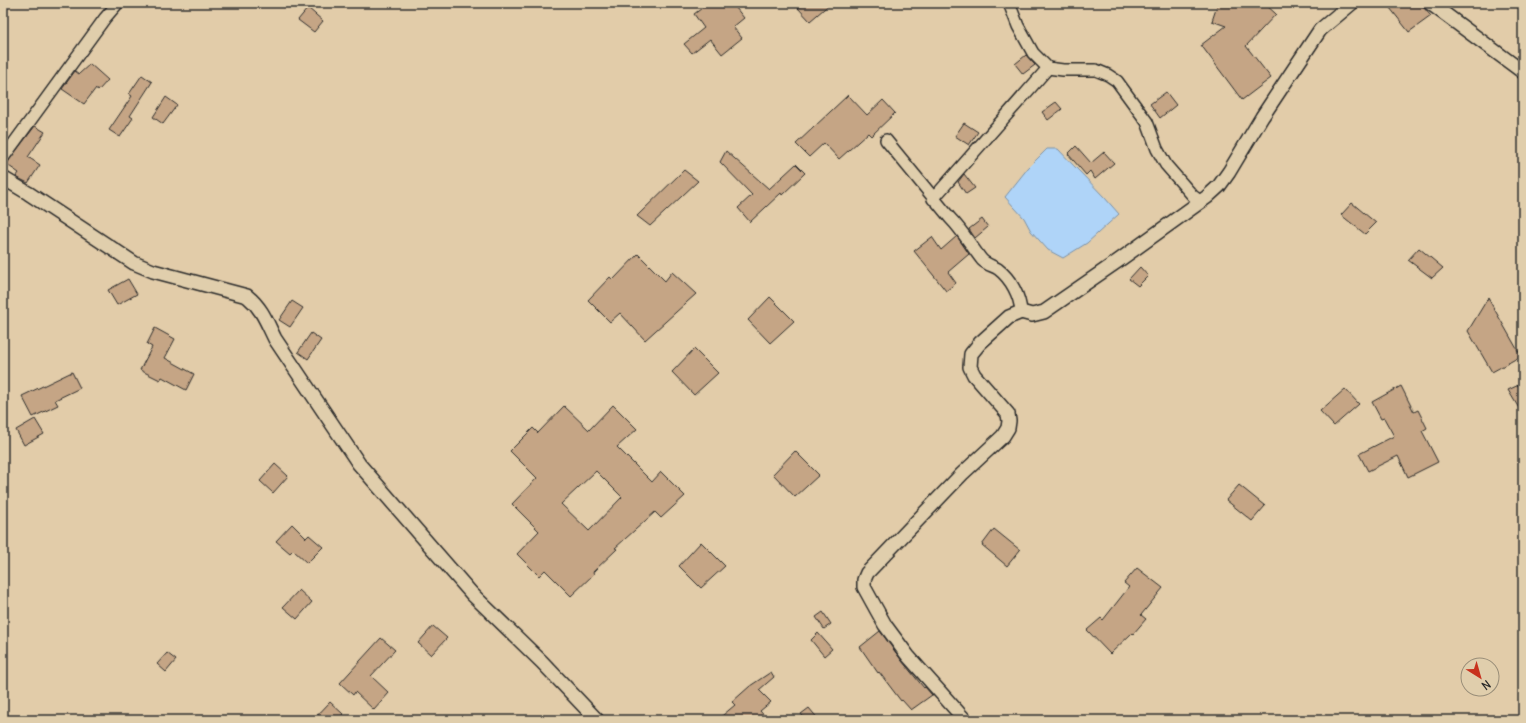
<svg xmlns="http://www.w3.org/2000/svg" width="1526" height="723" viewBox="0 0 1526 723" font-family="Delius,sans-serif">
<rect width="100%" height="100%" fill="#e2cca9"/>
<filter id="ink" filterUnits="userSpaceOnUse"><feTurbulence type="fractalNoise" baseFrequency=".025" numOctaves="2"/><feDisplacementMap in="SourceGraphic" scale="8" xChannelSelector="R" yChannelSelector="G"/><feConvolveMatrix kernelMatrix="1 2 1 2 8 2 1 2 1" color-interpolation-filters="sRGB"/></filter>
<g filter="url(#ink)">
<path fill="#afd4f8" stroke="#7a90a6" d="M 1047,149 L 1058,149 C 1078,171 1100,191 1119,214 L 1087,243 L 1063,258 L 1048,250 L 1031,231 L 1024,218 L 1005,197 L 1028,168 Z"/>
<g fill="#c5a585" stroke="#2b2b2b" fill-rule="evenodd">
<path d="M 709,3 L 732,3 L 744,18 L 733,27 L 742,38 L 722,54 L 710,39 L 692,53 L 684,44 L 704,28 L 694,14 Z"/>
<path d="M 804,3 L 831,3 L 810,21 L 798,8 Z"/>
<path d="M 1218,3 L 1264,3 L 1276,14 L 1246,46 L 1271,78 L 1242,100 L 1201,45 L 1226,26 L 1212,21 Z"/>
<path d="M 1386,3 L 1422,3 L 1423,7 L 1431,16 L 1409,32 Z"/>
<path d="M 308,8 L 323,21 L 314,32 L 298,20 Z"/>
<path d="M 1026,55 L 1035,65 L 1023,74 L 1015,64 Z"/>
<path d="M 90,64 L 108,80 L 98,91 L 96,88 L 84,104 L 62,89 L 75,71 L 79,74 Z"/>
<path d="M 142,75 L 152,82 L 130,116 L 133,118 L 120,137 L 109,130 L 132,96 L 129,94 Z"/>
<path d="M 1166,92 L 1176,105 L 1160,118 L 1150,104 Z"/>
<path d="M 848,95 L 867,115 L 883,100 L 895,113 L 871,136 L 868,133 L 839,159 L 824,143 L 809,157 L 796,144 Z"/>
<path d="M 166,97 L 177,105 L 163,124 L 153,117 Z"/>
<path d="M 1056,102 L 1062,109 L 1048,120 L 1042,112 Z"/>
<path d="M 964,123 L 978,132 L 969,145 L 955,136 Z"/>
<path d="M 35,126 L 45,132 L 28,157 L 40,165 L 28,183 L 16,177 L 19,173 L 6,164 Z"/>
<path d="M 1076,146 L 1091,163 L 1104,152 L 1114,163 L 1095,179 L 1090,171 L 1086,175 L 1068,154 Z"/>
<path d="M 726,151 L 769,189 L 796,164 L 805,173 L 782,195 L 781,193 L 750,222 L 738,208 L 752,195 L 720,162 Z"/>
<path d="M 684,170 L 698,181 L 650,226 L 637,216 Z"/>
<path d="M 964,174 L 975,188 L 966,194 L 958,182 Z"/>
<path d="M 1352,203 L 1376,223 L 1365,234 L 1341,215 Z"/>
<path d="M 982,219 L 988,227 L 975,238 L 969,229 Z"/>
<path d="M 957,236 L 969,254 L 948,272 L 956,283 L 946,291 L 914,251 L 932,237 L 941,250 Z"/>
<path d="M 1419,248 L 1443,268 L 1432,278 L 1408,260 Z"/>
<path d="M 638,254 L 665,281 L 672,272 L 696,294 L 645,340 L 620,313 L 610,322 L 588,300 L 610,277 L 613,280 Z"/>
<path d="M 1140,267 L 1148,276 L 1138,286 L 1129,279 Z"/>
<path d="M 128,279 L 137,294 L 117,305 L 108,290 Z"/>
<path d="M 770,297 L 794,321 L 770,343 L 748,320 Z"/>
<path d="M 1488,298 L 1521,356 L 1492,372 L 1468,331 Z"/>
<path d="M 292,301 L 303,308 L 290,327 L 279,320 Z"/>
<path d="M 155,328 L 175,339 L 165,358 L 194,374 L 186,390 L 162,377 L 160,380 L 140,370 L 152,347 L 147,344 Z"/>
<path d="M 311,333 L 321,340 L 308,359 L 298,352 Z"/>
<path d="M 694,349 L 718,373 L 694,395 L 672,372 Z"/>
<path d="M 72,372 L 80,388 L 55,400 L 58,405 L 33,417 L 22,396 Z"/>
<path d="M 1523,383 L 1523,415 L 1508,390 Z"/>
<path d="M 1401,386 L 1414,412 L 1418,410 L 1427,428 L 1422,431 L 1438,462 L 1408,477 L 1398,456 L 1368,471 L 1359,454 L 1394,436 L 1384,418 L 1381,419 L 1372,402 Z"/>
<path d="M 1345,389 L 1359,404 L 1334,426 L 1320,411 Z"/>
<path d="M 613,405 L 637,429 L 617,447 L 652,482 L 661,472 L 685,496 L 661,518 L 655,512 L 615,548 L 617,549 L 593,572 L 594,574 L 571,596 L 545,570 L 539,576 L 517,554 L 539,531 L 512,504 L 537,478 L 510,451 L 533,428 L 538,433 L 564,406 L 589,430 ZM 596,471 L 622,497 L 589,531 L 561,504 Z"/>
<path d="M 35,419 L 44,434 L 24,445 L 16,430 Z"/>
<path d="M 795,451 L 819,475 L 795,497 L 773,474 Z"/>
<path d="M 275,464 L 288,476 L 273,493 L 260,481 Z"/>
<path d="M 1239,485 L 1265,506 L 1252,521 L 1226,500 Z"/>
<path d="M 292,524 L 306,538 L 309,535 L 323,547 L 307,563 L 293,550 L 290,553 L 276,541 Z"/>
<path d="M 994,529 L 1020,550 L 1007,566 L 982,545 Z"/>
<path d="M 701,542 L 725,566 L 701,588 L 679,566 Z"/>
<path d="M 1137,568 L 1163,588 L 1141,615 L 1146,619 L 1133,634 L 1132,633 L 1110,654 L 1087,630 L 1101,618 L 1103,620 L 1129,587 L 1124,583 Z"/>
<path d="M 299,590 L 312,602 L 297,619 L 283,607 Z"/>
<path d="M 823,612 L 831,624 L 824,629 L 816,617 Z"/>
<path d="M 433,626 L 447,638 L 431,655 L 418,643 Z"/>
<path d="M 880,631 L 902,661 L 924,688 L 925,687 L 932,695 L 911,710 L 902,700 L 901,701 L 879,672 L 878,673 L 860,647 Z"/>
<path d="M 818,633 L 832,649 L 824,656 L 811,640 Z"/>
<path d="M 381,638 L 395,650 L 371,676 L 389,693 L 374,710 L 355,692 L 353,695 L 340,683 Z"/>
<path d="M 167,653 L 176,660 L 166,672 L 157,664 Z"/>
<path d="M 771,672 L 774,677 L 759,690 L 771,702 L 760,711 L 768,720 L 717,720 L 735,705 L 732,702 L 750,686 Z"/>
<path d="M 330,702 L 343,714 L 338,720 L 313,720 Z"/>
<path d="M 809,708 L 819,720 L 806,720 L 801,714 Z"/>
</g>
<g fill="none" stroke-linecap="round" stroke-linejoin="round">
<defs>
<g id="minor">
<path d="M 1009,3 L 1018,26 L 1033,53 L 1048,68 L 1063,70 L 1096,70 L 1108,75 L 1117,81 L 1147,122 L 1157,149 L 1166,165 L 1193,196 L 1201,202"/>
<path d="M 886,140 L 950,218 C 963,231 971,246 982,260 C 987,265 993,266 998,269 C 1011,279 1020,296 1021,312"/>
<path d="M 3,158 L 105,18 L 118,3"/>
<path d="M 933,199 L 1048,68"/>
</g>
<g id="tertiary">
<path d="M 1430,3 L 1523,72"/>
<path d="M 3,178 L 28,193 L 134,263 L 153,271 L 247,296 C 262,308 267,323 275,339 L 359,464 L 472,594 L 542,662 L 597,720"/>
<path d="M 965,720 L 908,656 L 885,625 L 864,587 L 864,580 L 867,573 L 962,474 L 1003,436 L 1008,428 L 1009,421 L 1008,414 L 974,375 L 970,367 L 971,354 L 980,343 L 1009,317 L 1021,312 L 1032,315 L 1044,312 L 1118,261 L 1207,197 L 1219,186 L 1229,172 L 1262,117 L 1320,30 L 1352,3"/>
</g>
</defs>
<use href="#minor" stroke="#2b2b2b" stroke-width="14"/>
<use href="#tertiary" stroke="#2b2b2b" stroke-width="16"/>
<use href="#minor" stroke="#e0ceac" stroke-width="11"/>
<use href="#tertiary" stroke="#e0ceac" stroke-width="13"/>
</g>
</g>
<rect width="1526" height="723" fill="none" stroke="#e0ceac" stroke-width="16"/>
<rect x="8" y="8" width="1510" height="707" fill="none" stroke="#2b2b2b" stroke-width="1.5" filter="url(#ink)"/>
<g transform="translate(1480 677) rotate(143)"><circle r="19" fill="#e0ceac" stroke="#988d78"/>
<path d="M0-3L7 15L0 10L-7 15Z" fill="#c8321e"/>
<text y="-6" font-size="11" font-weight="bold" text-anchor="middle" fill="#2b2b2b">N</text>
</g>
</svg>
